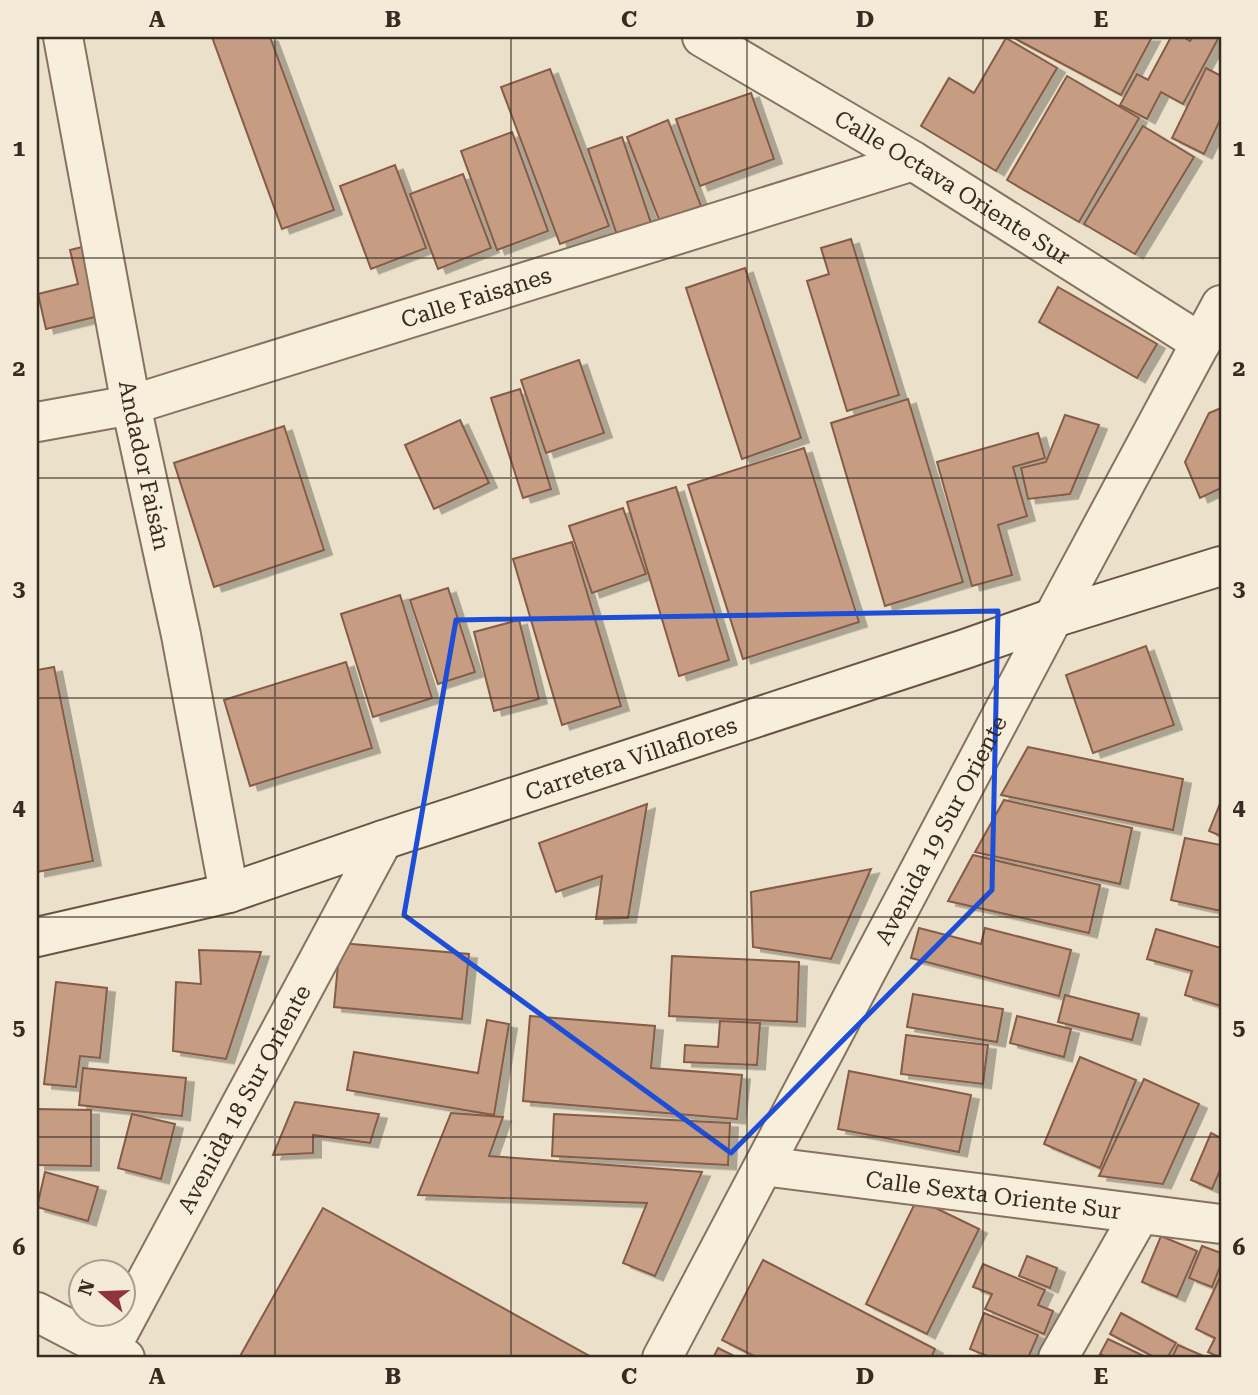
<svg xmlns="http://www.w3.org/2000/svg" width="1258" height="1395" viewBox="0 0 1258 1395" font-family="'Roboto Serif',serif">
<defs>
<filter id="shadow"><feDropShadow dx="8" dy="4.5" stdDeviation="0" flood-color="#0004"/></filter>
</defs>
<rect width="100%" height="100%" fill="#ebe0c9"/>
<g fill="#c69c83" stroke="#845c47" stroke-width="2" filter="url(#shadow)">
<path d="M 212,37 L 270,37 L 334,210 L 282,229 Z"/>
<path d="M 1012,37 L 1152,37 L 1121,95 Z"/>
<path d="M 1171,37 L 1183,37 L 1190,41 L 1193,37 L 1219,37 L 1183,104 L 1161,92 L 1147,119 L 1120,105 L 1137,74 L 1148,80 Z"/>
<path d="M 1006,38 L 1057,68 L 996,171 L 921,126 L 949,78 L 974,93 Z"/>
<path d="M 1206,68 L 1221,76 L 1221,118 L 1204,154 L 1172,138 Z"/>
<path d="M 550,69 L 609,226 L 560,244 L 501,87 Z"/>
<path d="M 1067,76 L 1139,118 L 1079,222 L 1007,180 Z"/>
<path d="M 751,93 L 774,159 L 700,186 L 676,119 Z"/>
<path d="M 668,120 L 701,206 L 660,222 L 627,137 Z"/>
<path d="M 1143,126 L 1194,157 L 1135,254 L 1084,224 Z"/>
<path d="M 512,132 L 548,231 L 497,250 L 461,151 Z"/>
<path d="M 622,137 L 651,223 L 617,235 L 588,149 Z"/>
<path d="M 395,165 L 426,248 L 371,269 L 340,186 Z"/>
<path d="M 463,174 L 491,248 L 438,269 L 410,194 Z"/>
<path d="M 851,239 L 899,395 L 847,411 L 807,281 L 829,274 L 821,248 Z"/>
<path d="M 94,244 L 111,313 L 46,329 L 38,294 L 78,284 L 70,250 Z"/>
<path d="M 745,268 L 801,438 L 742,459 L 686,288 Z"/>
<path d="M 1058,287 L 1157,344 L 1137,378 L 1039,322 Z"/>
<path d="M 579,360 L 604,433 L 546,453 L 521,380 Z"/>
<path d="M 520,389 L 551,489 L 523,498 L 491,398 Z"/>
<path d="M 908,399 L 963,582 L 885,606 L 831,423 Z"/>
<path d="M 1221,408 L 1221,488 L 1200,498 L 1185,462 L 1209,413 Z"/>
<path d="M 1065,415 L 1099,425 L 1070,494 L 1028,499 L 1021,468 L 1046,462 Z"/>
<path d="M 460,420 L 489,483 L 434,509 L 405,445 Z"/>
<path d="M 284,426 L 324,550 L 214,587 L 174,463 Z"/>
<path d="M 1038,433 L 1045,458 L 1013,467 L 1027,516 L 998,525 L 1012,575 L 972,586 L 937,462 Z"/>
<path d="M 804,448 L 859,622 L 743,659 L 688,485 Z"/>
<path d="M 676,487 L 729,660 L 679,676 L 627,502 Z"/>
<path d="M 623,508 L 646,574 L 592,593 L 569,526 Z"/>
<path d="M 572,542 L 621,706 L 562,725 L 513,559 Z"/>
<path d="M 448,588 L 475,672 L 438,684 L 410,600 Z"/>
<path d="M 400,595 L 432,698 L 373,717 L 341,614 Z"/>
<path d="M 519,620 L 539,699 L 494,711 L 474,632 Z"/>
<path d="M 1146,646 L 1174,725 L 1093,753 L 1066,675 Z"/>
<path d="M 346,662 L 372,748 L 250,786 L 224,700 Z"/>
<path d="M 54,667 L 93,861 L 37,872 L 37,670 Z"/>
<path d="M 1028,747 L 1183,779 L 1173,830 L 1001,795 Z"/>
<path d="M 1004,800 L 1132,828 L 1120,884 L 975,852 Z"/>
<path d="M 1221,801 L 1221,836 L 1209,831 Z"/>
<path d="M 647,804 L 628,918 L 596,919 L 602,876 L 556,892 L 539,843 Z"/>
<path d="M 1185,838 L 1221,845 L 1221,911 L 1171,900 Z"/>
<path d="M 973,855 L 1100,885 L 1089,933 L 948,901 Z"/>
<path d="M 871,869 L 831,959 L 753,947 L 751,892 Z"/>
<path d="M 919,928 L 981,944 L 985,928 L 1071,950 L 1059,996 L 911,958 Z"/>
<path d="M 1156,929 L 1221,948 L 1221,1006 L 1185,995 L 1192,971 L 1147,959 Z"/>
<path d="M 340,943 L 469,954 L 462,1019 L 334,1007 Z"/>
<path d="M 199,950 L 261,952 L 226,1059 L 173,1051 L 176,982 L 201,984 Z"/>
<path d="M 672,956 L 799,962 L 797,1022 L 669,1016 Z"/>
<path d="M 56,982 L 107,988 L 100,1058 L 80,1056 L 76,1087 L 44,1084 Z"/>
<path d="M 913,994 L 1003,1009 L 997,1042 L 907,1027 Z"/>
<path d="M 1065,995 L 1139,1014 L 1132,1040 L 1058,1022 Z"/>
<path d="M 530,1016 L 655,1026 L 651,1068 L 742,1075 L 737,1119 L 523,1101 Z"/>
<path d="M 1017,1016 L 1071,1029 L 1064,1057 L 1010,1043 Z"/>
<path d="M 487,1020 L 509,1024 L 494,1115 L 347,1090 L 354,1052 L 478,1073 Z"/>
<path d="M 720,1021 L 760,1023 L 757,1065 L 684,1062 L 685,1045 L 718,1047 Z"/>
<path d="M 906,1035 L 988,1045 L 983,1084 L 901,1074 Z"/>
<path d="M 1080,1057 L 1136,1080 L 1100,1168 L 1044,1144 Z"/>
<path d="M 83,1068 L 186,1078 L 182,1116 L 79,1105 Z"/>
<path d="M 849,1071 L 971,1095 L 959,1152 L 838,1129 Z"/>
<path d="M 1144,1079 L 1199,1104 L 1163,1184 L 1099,1176 Z"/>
<path d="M 295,1102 L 379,1114 L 370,1143 L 313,1135 L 313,1153 L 273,1155 Z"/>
<path d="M 37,1109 L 91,1110 L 91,1166 L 37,1165 Z"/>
<path d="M 451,1113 L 503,1117 L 489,1156 L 702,1172 L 655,1276 L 623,1263 L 647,1203 L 418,1195 Z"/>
<path d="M 132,1114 L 175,1124 L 161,1179 L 118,1168 Z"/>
<path d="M 554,1114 L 730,1123 L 728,1165 L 552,1156 Z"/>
<path d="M 1211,1133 L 1221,1138 L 1221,1168 L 1212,1189 L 1191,1180 Z"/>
<path d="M 45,1172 L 98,1187 L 88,1221 L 37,1207 Z"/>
<path d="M 917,1199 L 979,1229 L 927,1334 L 866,1304 Z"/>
<path d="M 323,1208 L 593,1358 L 239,1358 Z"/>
<path d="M 1161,1236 L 1197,1251 L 1177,1297 L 1142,1282 Z"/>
<path d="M 1202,1246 L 1221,1253 L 1221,1264 L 1212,1287 L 1189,1278 Z"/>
<path d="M 1027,1256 L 1057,1268 L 1050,1288 L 1019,1276 Z"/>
<path d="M 763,1260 L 935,1349 L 931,1358 L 758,1358 L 722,1340 Z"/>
<path d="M 983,1264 L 1045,1290 L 1038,1305 L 1053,1311 L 1044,1334 L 985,1309 L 992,1294 L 973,1287 Z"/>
<path d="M 1221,1275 L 1221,1358 L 1208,1352 L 1215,1338 L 1196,1329 Z"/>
<path d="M 984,1313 L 1038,1335 L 1028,1358 L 992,1358 L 970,1349 Z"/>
<path d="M 1121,1313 L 1176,1343 L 1167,1358 L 1156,1358 L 1110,1334 Z"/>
<path d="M 1108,1339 L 1148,1358 L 1108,1358 L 1100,1354 Z"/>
<path d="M 1178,1345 L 1208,1358 L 1172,1358 Z"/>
<path d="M 718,1348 L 738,1358 L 713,1358 Z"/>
</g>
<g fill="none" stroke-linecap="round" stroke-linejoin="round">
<defs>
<g id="minor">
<path id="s1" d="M 63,37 L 131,405 L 181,635 L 229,893"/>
<path id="s2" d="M 702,37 L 913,161 L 1201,343"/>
<path id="s3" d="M 37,422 L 131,405 L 913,161"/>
<path id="s4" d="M 764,1166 L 1221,1224"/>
<path d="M 37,1312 L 125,1358"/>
<path id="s5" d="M 105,1358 L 383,840"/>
<path id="s6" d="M 662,1358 L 1053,618 L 1221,305"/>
<path d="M 1058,1358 L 1140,1214"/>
</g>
<g id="secondary">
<path id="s7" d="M 37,937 L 229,893 L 383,840 L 965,649 L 1053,618 L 1221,566"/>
</g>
</defs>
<use href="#minor" stroke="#86725f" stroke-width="42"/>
<use href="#secondary" stroke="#695442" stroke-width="42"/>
<use href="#minor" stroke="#f7eedc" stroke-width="38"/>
<use href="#secondary" stroke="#f7eedc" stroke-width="38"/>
</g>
<path fill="none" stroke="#1d4ed8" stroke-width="5" stroke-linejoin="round" d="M 998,611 L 992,890 L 731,1153 L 404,915 L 456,620 Z"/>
<path fill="none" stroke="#382c22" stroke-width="2" stroke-opacity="0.55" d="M 275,37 L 275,1358M 511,37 L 511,1358M 747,37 L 747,1358M 983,37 L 983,1358M 37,258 L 1221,258M 37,478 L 1221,478M 37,698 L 1221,698M 37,917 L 1221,917M 37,1137 L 1221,1137"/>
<g text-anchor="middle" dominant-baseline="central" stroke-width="5" stroke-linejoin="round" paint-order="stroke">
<g font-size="23" fill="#382c22" stroke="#f3ead8">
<text stroke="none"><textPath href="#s2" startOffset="292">Calle Octava Oriente Sur</textPath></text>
<text stroke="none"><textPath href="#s3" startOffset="457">Calle Faisanes</textPath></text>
<text stroke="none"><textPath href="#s1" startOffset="436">Andador Faisán</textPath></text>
<text stroke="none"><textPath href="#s7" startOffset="621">Carretera Villaflores</textPath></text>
<text stroke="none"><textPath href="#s6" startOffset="597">Avenida 19 Sur Oriente</textPath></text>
<text stroke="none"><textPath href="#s5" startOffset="294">Avenida 18 Sur Oriente</textPath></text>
<text stroke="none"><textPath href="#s4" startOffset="231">Calle Sexta Oriente Sur</textPath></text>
</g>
</g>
<rect width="1258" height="1395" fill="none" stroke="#f3ead8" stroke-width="77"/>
<g transform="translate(102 1293) rotate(289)"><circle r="33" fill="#f3ead8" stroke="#a89e8f" stroke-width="2"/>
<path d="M0-5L12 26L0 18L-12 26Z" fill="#913439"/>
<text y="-10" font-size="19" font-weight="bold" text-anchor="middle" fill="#382c22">N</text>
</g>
<rect x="38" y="38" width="1182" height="1318" fill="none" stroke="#382c22" stroke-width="2.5"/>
<g font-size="23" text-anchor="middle" font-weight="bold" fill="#382c22">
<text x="157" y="27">A</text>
<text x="393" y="27">B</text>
<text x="629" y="27">C</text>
<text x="865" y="27">D</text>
<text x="1101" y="27">E</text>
<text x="19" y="156">1</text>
<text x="1239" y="156">1</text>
<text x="19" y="376">2</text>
<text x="1239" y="376">2</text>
<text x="19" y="596">3</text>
<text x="1239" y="596">3</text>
<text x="19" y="815">4</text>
<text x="1239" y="815">4</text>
<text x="19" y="1035">5</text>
<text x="1239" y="1035">5</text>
<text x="19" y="1255">6</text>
<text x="1239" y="1255">6</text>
<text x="157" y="1384">A</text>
<text x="393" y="1384">B</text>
<text x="629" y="1384">C</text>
<text x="865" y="1384">D</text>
<text x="1101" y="1384">E</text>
</g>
</svg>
